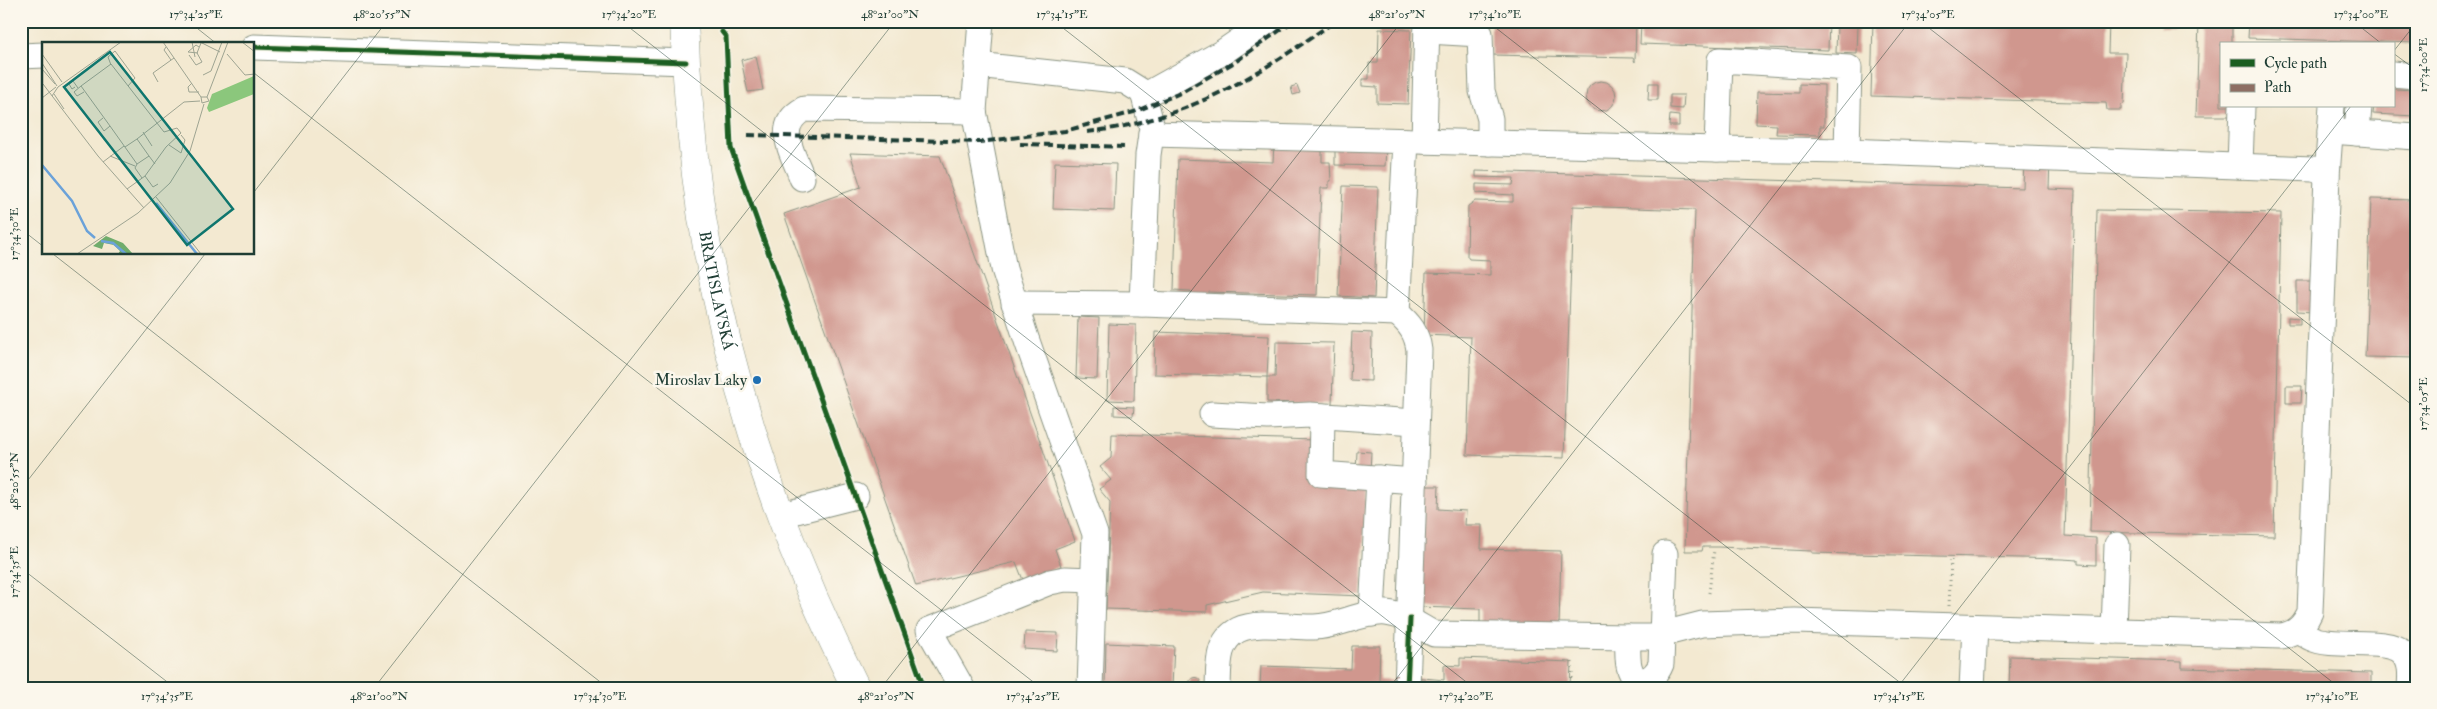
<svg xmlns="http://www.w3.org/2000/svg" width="2437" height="709" viewBox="0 0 2437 709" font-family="'IM FELL Double Pica',serif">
<rect width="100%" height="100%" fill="#fbf7ec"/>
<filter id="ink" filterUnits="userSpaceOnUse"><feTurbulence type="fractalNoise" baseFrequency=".02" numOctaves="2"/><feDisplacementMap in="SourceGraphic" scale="10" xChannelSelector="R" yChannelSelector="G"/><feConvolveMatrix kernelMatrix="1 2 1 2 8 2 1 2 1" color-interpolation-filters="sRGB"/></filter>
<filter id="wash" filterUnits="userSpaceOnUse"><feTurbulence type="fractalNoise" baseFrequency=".0096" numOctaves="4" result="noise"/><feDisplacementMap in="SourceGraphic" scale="20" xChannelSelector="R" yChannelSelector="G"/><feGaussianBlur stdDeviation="1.12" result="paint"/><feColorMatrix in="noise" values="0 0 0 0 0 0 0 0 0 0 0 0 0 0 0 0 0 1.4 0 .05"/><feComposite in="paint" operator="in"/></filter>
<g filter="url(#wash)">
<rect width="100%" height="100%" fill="#f3e9d1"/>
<g id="blocks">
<g fill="#d0978e">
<path d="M 1491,21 L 1636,21 L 1635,62 L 1633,58 L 1491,55 Z"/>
<path d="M 1641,21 L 1829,21 L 1828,50 L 1640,44 Z"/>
<path d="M 1873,21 L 2109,21 L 2108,53 L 2126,53 L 2124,104 L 2121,105 L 2121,110 L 2107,110 L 2106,103 L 1871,96 Z"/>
<path d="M 2162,21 L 2175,21 L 2175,28 L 2161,28 Z"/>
<path d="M 2199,21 L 2232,21 L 2232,44 L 2221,44 L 2221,106 L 2230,106 L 2230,116 L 2196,116 Z"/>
<path d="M 2249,21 L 2416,21 L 2416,43 L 2248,38 Z"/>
<path d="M 1837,25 L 1858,26 L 1857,54 L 1836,53 Z"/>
<path d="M 1379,29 L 1411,30 L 1408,104 L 1377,103 L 1377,87 L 1362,86 L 1362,79 L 1369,79 L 1369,63 L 1378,63 Z"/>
<path d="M 756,56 L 763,90 L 748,92 L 741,60 Z"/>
<circle cx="1601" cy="96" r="15"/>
<path d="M 1649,83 L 1658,83 L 1658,100 L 1648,100 Z"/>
<path d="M 1799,84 L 1824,85 L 1824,126 L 1820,126 L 1820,135 L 1776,134 L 1777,125 L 1756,124 L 1757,92 L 1799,93 Z"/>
<path d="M 1297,85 L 1300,93 L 1293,95 L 1291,87 Z"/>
<path d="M 2393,89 L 2416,90 L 2416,116 L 2373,114 L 2374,106 L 2393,106 Z"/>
<path d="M 1670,95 L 1684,95 L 1683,109 L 1670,108 Z"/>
<path d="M 1670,115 L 1679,116 L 1679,126 L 1669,126 Z"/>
<path d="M 1274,143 L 1322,145 L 1322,162 L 1330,162 L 1331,181 L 1329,181 L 1329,188 L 1321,188 L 1317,295 L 1209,292 L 1209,295 L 1191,295 L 1191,291 L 1174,290 L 1178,159 L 1273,162 Z"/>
<path d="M 1335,145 L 1386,147 L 1385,166 L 1335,165 Z"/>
<path d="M 850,153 L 940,156 L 1075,541 L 1055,549 L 1061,566 L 1023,580 L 1016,562 L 916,586 L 784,214 L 861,187 Z"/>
<path d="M 2024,158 L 2050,159 L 2049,189 L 2075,190 L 2065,536 L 2096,538 L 2096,565 L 2078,564 L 2078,560 L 2062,559 L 1812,553 L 1812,551 L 1718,547 L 1703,547 L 1702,551 L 1685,551 L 1695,210 L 1573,206 L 1564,458 L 1467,455 L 1471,337 L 1424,335 L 1426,273 L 1490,275 L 1490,260 L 1469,259 L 1467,256 L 1468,206 L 1475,201 L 1513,202 L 1513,195 L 1476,193 L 1476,184 L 1513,185 L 1514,178 L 1476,177 L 1476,171 L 2023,188 Z"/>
<path d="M 1055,162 L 1116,164 L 1114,211 L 1053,209 Z"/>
<path d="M 1343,186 L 1378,187 L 1374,298 L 1338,296 Z"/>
<path d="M 2371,199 L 2416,200 L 2416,358 L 2365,357 Z"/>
<path d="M 2097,210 L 2281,213 L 2274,536 L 2090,532 Z"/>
<path d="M 2297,281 L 2313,281 L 2313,312 L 2297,311 Z"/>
<path d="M 1078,317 L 1099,318 L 1097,379 L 1076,378 Z"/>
<path d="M 2288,317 L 2300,318 L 2300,324 L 2288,324 Z"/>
<path d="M 1109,324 L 1136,325 L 1134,401 L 1107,400 Z"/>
<path d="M 1155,332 L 1269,336 L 1267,377 L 1154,374 Z"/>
<path d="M 1352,332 L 1372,333 L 1371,381 L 1350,380 Z"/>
<path d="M 1276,342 L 1334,343 L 1332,404 L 1267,402 L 1267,377 L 1275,377 Z"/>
<path d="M 2286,386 L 2302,386 L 2301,403 L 2286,403 Z"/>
<path d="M 1114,406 L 1134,407 L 1133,416 L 1114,415 Z"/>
<path d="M 1112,434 L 1315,440 L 1313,482 L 1366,483 L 1362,596 L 1263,592 L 1207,605 L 1207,612 L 1106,609 L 1110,502 L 1099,489 L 1111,480 L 1100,467 L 1111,458 Z"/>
<path d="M 1357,451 L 1371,452 L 1370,472 L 1356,471 Z"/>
<path d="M 1419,486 L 1439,486 L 1438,509 L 1466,511 L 1465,525 L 1482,525 L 1481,549 L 1561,551 L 1559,626 L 1480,624 L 1480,609 L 1418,607 Z"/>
<path d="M 1025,632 L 1058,633 L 1057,651 L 1024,649 Z"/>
<path d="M 1106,643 L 1174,646 L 1172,687 L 1105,688 Z"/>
<path d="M 1352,646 L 1380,646 L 1379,680 L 1399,681 L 1413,677 L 1444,680 L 1444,665 L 1460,666 L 1460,658 L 1571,662 L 1570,688 L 1260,688 L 1261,666 L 1351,669 Z"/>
<path d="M 2010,656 L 2182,661 L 2182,668 L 2371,673 L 2371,688 L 2009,688 Z"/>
<circle cx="1195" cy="683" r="5.5"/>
</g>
</g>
</g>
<g filter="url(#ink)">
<use href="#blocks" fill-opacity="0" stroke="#899382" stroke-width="1"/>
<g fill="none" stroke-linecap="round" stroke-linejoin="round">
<defs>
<g id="minor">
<path d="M 981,21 L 974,111 L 1004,269 L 1027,341 L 1095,534 L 1090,688"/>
<path d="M 1427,31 L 1480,34 L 1482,91 L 1490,119 L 1490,143"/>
<path d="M 254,47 L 686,62"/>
<path d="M 21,56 L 44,55"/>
<path d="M 977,65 L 1125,81 L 1141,91 L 1144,96 L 1152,128 L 1148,155 L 1142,304 L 1014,303"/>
<path d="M 2393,74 L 2416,76"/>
<path d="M 1144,96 L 1223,52 L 1268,21"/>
<path d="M 2330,131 L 2416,137"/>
<path d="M 2357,133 L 2359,106"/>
<path d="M 1151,134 L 1717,149"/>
<path d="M 1424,141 L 1427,21"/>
<path d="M 2240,166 L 2242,106"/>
<path d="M 2327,176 L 2332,106"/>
<path d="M 802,178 C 793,152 773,126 804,109 L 974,111"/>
<path d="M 1142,304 L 1397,313 L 1406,141"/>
<path d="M 1397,313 C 1410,324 1417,333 1419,350 L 1407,688"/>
<path d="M 1212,414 L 1268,417 L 1310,415 L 1416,422"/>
<path d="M 1322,416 L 1321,474 L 1415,481"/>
<path d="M 781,515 L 856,496"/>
<path d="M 1372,614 L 1379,478"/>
<path d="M 2298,629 C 2302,632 2306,636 2311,638 C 2333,649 2387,637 2402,652 C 2412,661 2411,675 2410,688"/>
<path d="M 2114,631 L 2117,545"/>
<path d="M 1628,637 C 1628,646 1627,657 1629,666 C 1634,688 1654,682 1661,664 L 1665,554"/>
<path d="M 962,688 L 929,630 L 1050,582 L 1065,579 L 1093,580"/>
<path d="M 1218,688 C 1219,666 1216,642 1238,630 C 1258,620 1293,628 1314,627 C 1338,627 1362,611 1386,613 C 1405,615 1417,625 1434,634 L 1628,637 L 1651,637 L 1702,624 L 1795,621 L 2281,636 C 2296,633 2303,627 2310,612 L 2327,176 L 2321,171 L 2313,169 L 1847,151 L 1717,149 L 1720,60 L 1849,68 L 1847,151"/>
<path d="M 1972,688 L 1975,627"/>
</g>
<g id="major">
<path id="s1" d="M 684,21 C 686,72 690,124 696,175 C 718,353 776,529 856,688"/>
</g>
</defs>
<use href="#minor" stroke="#899382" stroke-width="27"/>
<use href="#major" stroke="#899382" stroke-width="29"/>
<g stroke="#899382" stroke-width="3" stroke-dasharray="1 4" stroke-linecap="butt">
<path d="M 1709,593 L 1714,550"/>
<path d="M 1949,606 L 1951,559"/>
<path d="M 1572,688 L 1572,658"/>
</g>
<use href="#minor" stroke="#fff" stroke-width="25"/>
<use href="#major" stroke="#fff" stroke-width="28"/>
<g stroke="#1f3d34" stroke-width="4" stroke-dasharray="8 4" stroke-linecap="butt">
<path d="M 1087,132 C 1185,121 1256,77 1335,21"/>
<path d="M 748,135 L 980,142 L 1065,131 L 1134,112 L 1178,94 L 1235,62 L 1293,21"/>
<path d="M 1020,144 L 1127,147"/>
</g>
<g stroke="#8d6e63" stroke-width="4" stroke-dasharray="8 4" stroke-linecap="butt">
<path d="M 721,21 L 722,32"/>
<path d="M 1395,688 L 1396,675"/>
</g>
<defs>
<g id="cycleway">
<path d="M 722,32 L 726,37 L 731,148 L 924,688"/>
<path d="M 254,47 L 686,62"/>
<path d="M 1407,688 L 1410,619"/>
</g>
</defs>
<use href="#cycleway" stroke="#fbf7ec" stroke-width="8"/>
<use href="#cycleway" stroke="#1b5e20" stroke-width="5"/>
</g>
</g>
<path fill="none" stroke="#1f3d34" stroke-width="1" stroke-opacity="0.45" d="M 188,21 L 217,44M 621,21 L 1474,688M 1054,21 L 1907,688M 1487,21 L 2340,688M 1920,21 L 2416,408M 2353,21 L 2382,44M 2393,52 L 2416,23M 2393,53 L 2416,70M 254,73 L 1041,688M 254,192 L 387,21M 21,229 L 44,247M 53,254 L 608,688M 21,489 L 205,254M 21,568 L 175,688M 374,688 L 895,21M 881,688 L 1402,21M 1389,688 L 1910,21M 1897,688 L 2351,106M 2404,688 L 2416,673"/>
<circle fill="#1f6fb2" stroke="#fbf7ec" stroke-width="2" cx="757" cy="380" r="5"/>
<g text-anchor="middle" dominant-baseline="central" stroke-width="5" stroke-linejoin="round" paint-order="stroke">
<g font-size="16" fill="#1f3d34" stroke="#fbf7ec">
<text stroke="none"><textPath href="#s1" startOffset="272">BRATISLAVSKÁ</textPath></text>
</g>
<g font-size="16" fill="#1f3d34" stroke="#fbf7ec" text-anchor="end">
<text x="747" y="380">Miroslav Laky</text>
</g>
</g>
<g transform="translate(42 42)">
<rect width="212" height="212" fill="#f3e9d1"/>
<path d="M 212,34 L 212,52 L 167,70 L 165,66 L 170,52 Z" fill="#8bc77c"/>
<path d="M 64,194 L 81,201 L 91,212 L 76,212 L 78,209 L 72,203 L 62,201 L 60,207 L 51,204 Z" fill="#70ac6c"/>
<path fill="none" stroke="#6ba2d9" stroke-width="2.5" d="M 0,123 L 30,159 L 45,189 L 53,196M 114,161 L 155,212M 59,199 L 71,201 L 84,212"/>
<path fill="none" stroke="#9ea492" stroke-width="1" d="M 121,0 L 159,55M 150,0 L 153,15M 158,0 L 178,10M 200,0 L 213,10M 124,5 L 122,8 L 129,18M 156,11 L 146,10 L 154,3 L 157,5M 0,12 L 20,40M 185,12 L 203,33 L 213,32M 147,13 L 154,23 L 160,20 L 155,11 L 159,1M 0,21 L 15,44M 69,23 L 66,15 L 73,9 L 93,36 L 86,44M 0,27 L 13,42M 161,33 L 169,29 L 180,0M 116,40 L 111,31 L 132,16M 150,41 L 146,45 L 147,50 L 157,50M 1,42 L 56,114 L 102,166M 39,44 L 32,50 L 35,54 L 42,50M 33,45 L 30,47 L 27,42 L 31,39 L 36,46M 12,52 L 22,67M 10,54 L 16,45 L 79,0M 165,55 L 159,55 L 160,61 L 167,59 L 165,55 L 186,0M 0,56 L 14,45M 61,76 L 56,80 L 62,89 L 68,84 L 39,44 L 69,22 L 122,90 L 135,86 L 139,91 L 124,105 L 103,134 L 85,147M 68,84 L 95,122M 101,90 L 110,104M 95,97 L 142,60 L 158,59M 127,103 L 139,111 L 143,98 L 139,93M 83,105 L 95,97 L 107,114M 68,114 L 93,124M 61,120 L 82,104M 103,134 L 111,145 L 116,142M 100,136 L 93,126 L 95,122 L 107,114 L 113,122M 114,155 L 159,212M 35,212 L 96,171 L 128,141 L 148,109 L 162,62"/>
<path fill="#0f766e" fill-opacity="0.15" stroke="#0f766e" stroke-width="2.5" d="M 68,10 L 191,167 L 145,203 L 22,45 Z"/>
<rect width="212" height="212" fill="none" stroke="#1f3d34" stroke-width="2.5"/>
</g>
<rect width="2437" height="709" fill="none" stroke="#fbf7ec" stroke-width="55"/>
<rect x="2220" y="42" width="175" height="65" fill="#fbf7ec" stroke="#a3ada2"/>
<rect x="2230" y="59" width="25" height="8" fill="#1b5e20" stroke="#a3ada2"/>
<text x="2264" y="68" font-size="15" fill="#1f3d34">Cycle path</text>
<rect x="2230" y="84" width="25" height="8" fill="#8d6e63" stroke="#a3ada2"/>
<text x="2264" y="92" font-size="15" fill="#1f3d34">Path</text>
<rect x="28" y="28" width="2382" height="654" fill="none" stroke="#1f3d34" stroke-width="2"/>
<g font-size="12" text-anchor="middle" fill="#1f3d34">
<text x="196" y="18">17°34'25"E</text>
<text x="382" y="18">48°20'55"N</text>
<text x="629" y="18">17°34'20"E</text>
<text x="890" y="18">48°21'00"N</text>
<text x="1062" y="18">17°34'15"E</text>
<text x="1397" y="18">48°21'05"N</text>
<text x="1495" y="18">17°34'10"E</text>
<text x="1928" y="18">17°34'05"E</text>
<text x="2361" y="18">17°34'00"E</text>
<text transform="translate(2423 65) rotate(-90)" y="4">17°34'00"E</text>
<text transform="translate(14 234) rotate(-90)" y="4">17°34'30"E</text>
<text transform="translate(2423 404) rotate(-90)" y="4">17°34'05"E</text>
<text transform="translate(14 481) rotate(-90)" y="4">48°20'55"N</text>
<text transform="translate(14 572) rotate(-90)" y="4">17°34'35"E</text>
<text x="167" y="700">17°34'35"E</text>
<text x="379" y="700">48°21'00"N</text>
<text x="600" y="700">17°34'30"E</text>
<text x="886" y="700">48°21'05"N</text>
<text x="1033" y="700">17°34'25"E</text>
<text x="1466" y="700">17°34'20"E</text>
<text x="1899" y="700">17°34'15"E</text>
<text x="2332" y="700">17°34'10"E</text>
</g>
</svg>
